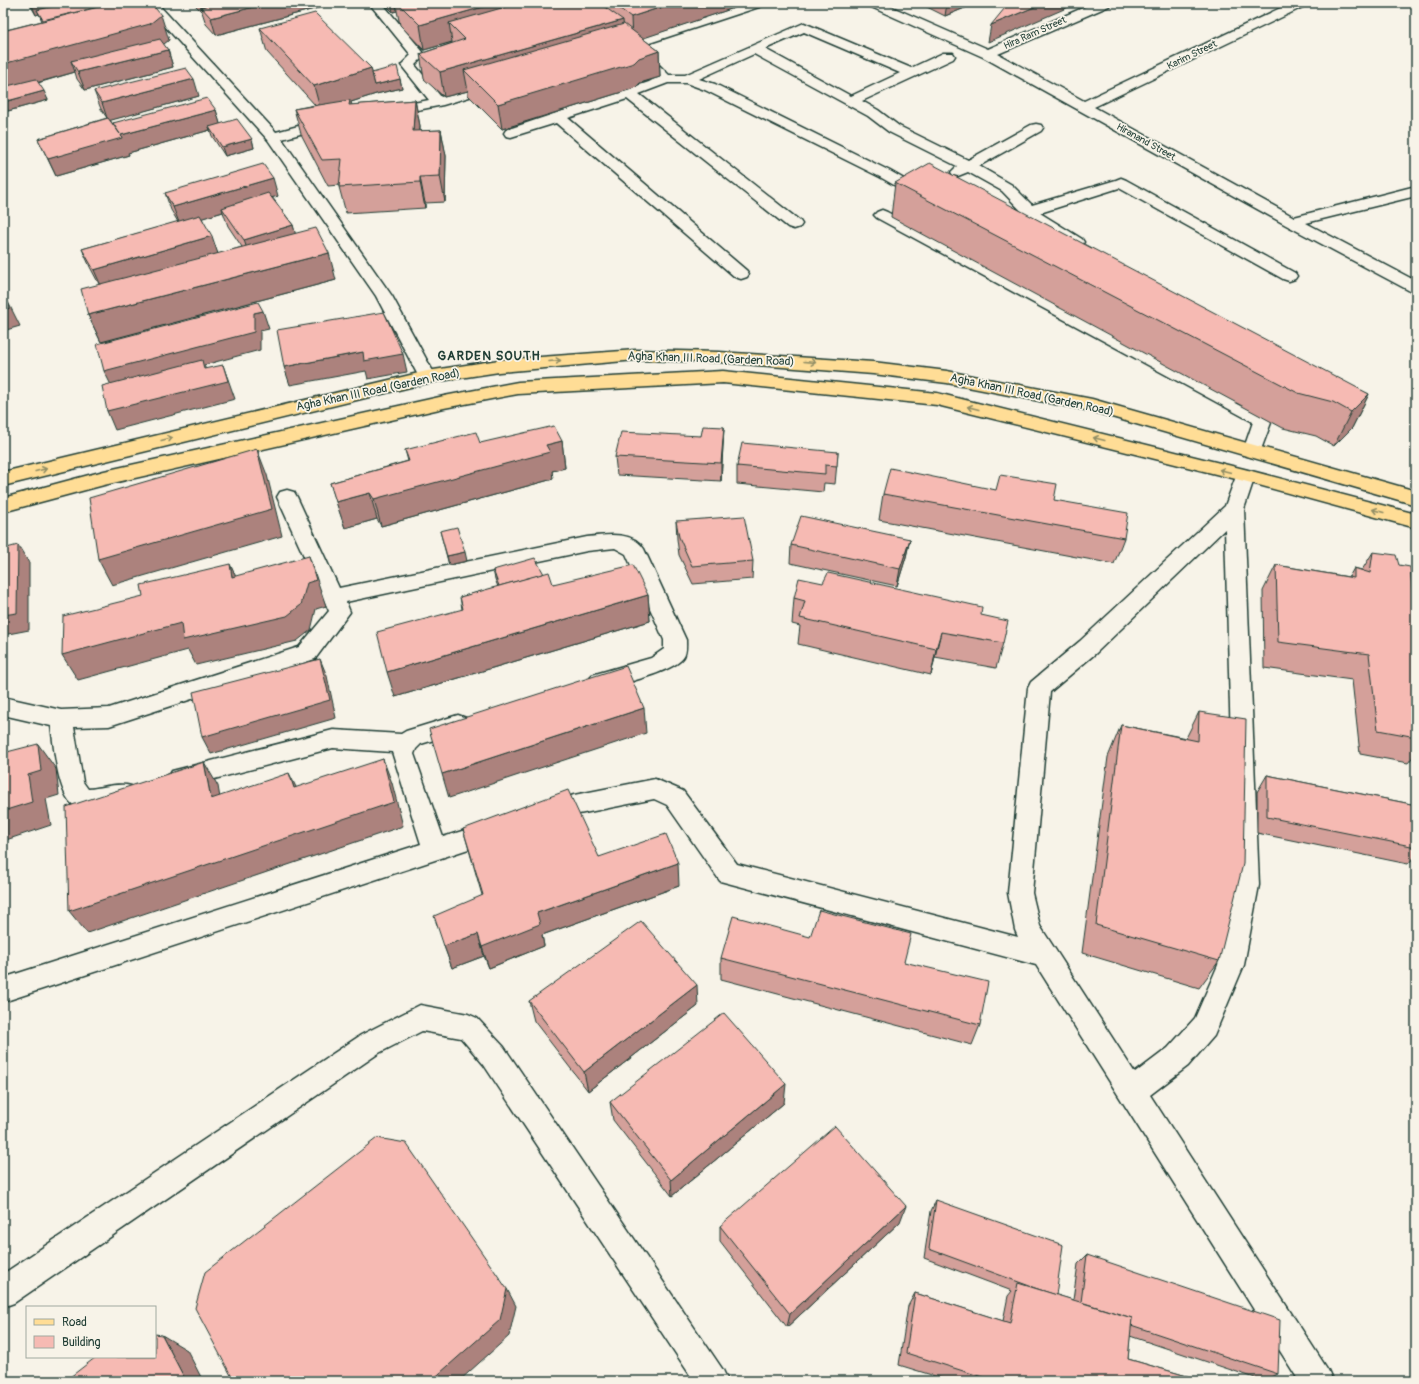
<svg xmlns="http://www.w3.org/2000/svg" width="1419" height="1384" viewBox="0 0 1419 1384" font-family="Pangolin,sans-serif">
<rect width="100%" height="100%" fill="#f7f3e8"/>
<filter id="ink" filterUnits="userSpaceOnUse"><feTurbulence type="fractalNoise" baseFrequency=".025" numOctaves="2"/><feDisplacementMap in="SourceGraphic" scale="8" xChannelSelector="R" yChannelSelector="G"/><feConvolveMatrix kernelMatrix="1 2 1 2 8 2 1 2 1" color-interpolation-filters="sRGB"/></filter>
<g filter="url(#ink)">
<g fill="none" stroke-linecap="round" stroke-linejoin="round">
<defs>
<g id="minor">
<path d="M 144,3 L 157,3 L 276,132 L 328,118 L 333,119 L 335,122 L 333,125 L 282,139 L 392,296 L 436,377 L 433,381 L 427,383 L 421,381 L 376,296 L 268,140 Z"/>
<path d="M 369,3 L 382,3 L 423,52 L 425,55 L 415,65 L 441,97 L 497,80 L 502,81 L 504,84 L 502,87 L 443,105 L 387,116 L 382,115 L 380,112 L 382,109 L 429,100 L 401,65 L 411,55 Z"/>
<path d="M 745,3 L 764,3 L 762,6 L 622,52 L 612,52 L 610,49 L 612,46 Z"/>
<path d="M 867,3 L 883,3 L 988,49 L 1094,3 L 1111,3 L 1109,6 L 998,54 L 1084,101 L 1291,3 L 1307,3 L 1305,6 L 1094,107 L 1294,217 L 1416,186 L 1416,196 L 1306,223 L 1416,281 L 1416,293 L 1410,291 L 1286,225 L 983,57 L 869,6 Z"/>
<path d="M 804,23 L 911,68 L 943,53 L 953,53 L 955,56 L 953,59 L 862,101 L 878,110 L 899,126 L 968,160 L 1031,125 L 1036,124 L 1041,125 L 1043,128 L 1041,131 L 979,166 L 1012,185 L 1032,205 L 1116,180 L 1121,178 L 1126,180 L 1295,273 L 1297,276 L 1295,279 L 1289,281 L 1283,279 L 1119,188 L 1040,213 L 1082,239 L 1084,242 L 1082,245 L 1076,247 L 1070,245 L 1031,221 L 1002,191 L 968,172 L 958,176 L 953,175 L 951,172 L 957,166 L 889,132 L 868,116 L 754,54 L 699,79 L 715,84 L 890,171 L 925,191 L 928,194 L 925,197 L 920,199 L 915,197 L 880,177 L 705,90 L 686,83 L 668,83 L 639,94 L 800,221 L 802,224 L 800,227 L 794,229 L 788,227 L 627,99 L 568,118 L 747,271 L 749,274 L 747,277 L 741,279 L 735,277 L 556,123 L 511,137 L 506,136 L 504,133 L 506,130 L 649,82 L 656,78 L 633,55 L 631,52 L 633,49 L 643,49 L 669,75 L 685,75 ZM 804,32 L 900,73 L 851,96 L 765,49 Z"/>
<path d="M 882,210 L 887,212 L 1269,416 L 1272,420 L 1259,455 L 1252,457 L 1245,455 L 1243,451 L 1253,422 L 877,218 L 874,215 L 877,212 Z"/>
<path d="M 1245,470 L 1252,471 L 1255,476 L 1244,509 L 1259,885 L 1244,965 L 1214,1036 L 1188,1066 L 1150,1095 L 1328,1370 L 1333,1381 L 1299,1381 L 1036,965 L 720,881 L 667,805 L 654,799 L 574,815 L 546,824 L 538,821 L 534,814 L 538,807 L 574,795 L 655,779 L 683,791 L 737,864 L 1018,937 L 1015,930 L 1008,893 L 1028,688 L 1031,682 L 1080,641 L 1225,506 L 1238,471 ZM 1225,529 L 1235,885 L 1218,965 L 1195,1018 L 1168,1048 L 1135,1073 L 1040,926 L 1032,893 L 1050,692 L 1096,653 Z"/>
<path d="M 287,490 L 294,492 L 297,497 L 339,588 L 587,537 C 605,535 633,530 644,549 L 686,640 C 686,646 687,653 683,658 C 671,673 620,684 600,690 L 592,687 L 589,681 L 592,675 L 651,658 L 664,649 L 664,640 L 626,554 L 615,548 L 587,551 L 346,602 L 350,612 L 315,659 L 109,726 L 74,727 L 83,782 L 88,789 C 102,788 119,782 131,786 L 135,793 L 131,800 C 119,804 86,814 75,806 C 57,795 54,745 51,726 L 3,715 L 3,697 L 61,710 L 109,708 L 299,647 L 329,611 L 277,497 L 280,492 Z"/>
<path d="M 458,715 L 466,718 L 469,724 L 466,730 L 421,744 L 416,749 L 414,754 L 443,837 L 494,821 L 502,824 L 506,831 L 502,838 L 3,1002 L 3,978 L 421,844 L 392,752 L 333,748 L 180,788 L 172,785 L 168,778 L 172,771 L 333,730 L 401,734 L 406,731 Z"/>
<path d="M 420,1005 L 468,1014 L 477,1018 L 504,1047 L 723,1370 L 728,1381 L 694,1381 L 484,1065 L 461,1038 L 422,1031 L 379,1053 L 14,1303 L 3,1307 L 3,1274 L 361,1035 Z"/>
</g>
<g id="major">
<path d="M 636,350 L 719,352 L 873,362 L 947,371 L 1092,399 L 1416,491 L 1416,505 L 1091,411 L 947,383 L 873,374 L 719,362 L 636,360 L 499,372 L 427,383 L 3,486 L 3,472 L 427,371 L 499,360 Z"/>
<path d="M 723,371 L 937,393 L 1244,469 L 1416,514 L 1416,528 L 1244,481 L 937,405 L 723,383 L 518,394 L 444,408 L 104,485 L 3,512 L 3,498 L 104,471 L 444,396 L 518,382 Z"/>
</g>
</defs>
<use href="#minor" stroke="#1f3d34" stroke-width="3"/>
<use href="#major" stroke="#1f3d34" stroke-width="3"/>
<use href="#minor" fill="#f7f3e8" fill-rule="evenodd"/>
<use href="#major" fill="#ffdd96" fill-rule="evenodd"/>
</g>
<g fill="#d4a09a" stroke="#1f3d34" fill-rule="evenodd">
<path d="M 29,3 L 151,3 L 169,40 L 163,44 L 168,50 L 173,67 L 85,90 L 77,79 L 75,72 L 38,83 L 48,100 L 8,111 L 3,103 L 3,87 L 8,86 L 3,78 L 3,25 L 6,30 L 42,21 L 39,14 L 36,15 Z"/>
<path d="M 193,3 L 337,3 L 216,35 L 206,24 L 202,12 Z"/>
<path d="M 384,3 L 749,3 L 642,38 L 659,51 L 660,77 L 640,83 L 635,88 L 502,129 L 468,95 L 468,91 L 444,97 L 424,79 L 420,54 L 452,43 L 452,42 L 424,50 L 400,25 L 397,11 L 393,12 Z"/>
<path d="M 919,3 L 977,3 L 945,16 Z"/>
<path d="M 260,28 L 371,68 L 372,73 L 400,79 L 402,88 L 376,94 L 351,102 L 351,105 L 415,100 L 420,126 L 420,131 L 441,130 L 446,156 L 445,202 L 425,203 L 425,208 L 346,213 L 339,187 L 339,185 L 328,186 L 301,134 L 294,109 L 315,105 L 267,52 Z"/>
<path d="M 94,91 L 199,96 L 110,120 L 115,127 L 113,123 L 216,110 L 220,124 L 252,139 L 254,148 L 225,156 L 212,136 L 210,130 L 128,153 L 129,155 L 56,176 L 38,139 L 107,118 L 101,109 Z"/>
<path d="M 895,183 L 1369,394 L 1352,428 L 1334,446 L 1316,436 L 1283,428 L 891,217 Z"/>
<path d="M 165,193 L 278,196 L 272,197 L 293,225 L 295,234 L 336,280 L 101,342 L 88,315 L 99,284 L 90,267 L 82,249 L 178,222 L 171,210 ZM 223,212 L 228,226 L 242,247 L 218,254 L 202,218 Z"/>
<path d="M 724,427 L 721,481 L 617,475 L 615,457 L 701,436 Z"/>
<path d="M 562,441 L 565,468 L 552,471 L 553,479 L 381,526 L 377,519 L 345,528 L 330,483 L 408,461 L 405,450 L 480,443 Z"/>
<path d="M 838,452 L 835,484 L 824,483 L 823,492 L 737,484 L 737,466 Z"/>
<path d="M 883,494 L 1054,500 L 1124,538 L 1114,564 L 879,520 Z"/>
<path d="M 676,521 L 753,561 L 752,579 L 693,584 L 679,555 L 677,539 Z"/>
<path d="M 440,531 L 467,561 L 449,565 Z"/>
<path d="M 910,539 L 906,557 L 897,586 L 790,563 L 791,545 Z"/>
<path d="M 1373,552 L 1399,565 L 1415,617 L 1416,615 L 1416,753 L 1408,763 L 1360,754 L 1352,680 L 1264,668 L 1263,591 L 1276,565 L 1349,577 L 1354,568 L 1362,570 Z"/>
<path d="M 493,570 L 544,574 L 553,584 L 648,595 L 650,621 L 395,697 L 462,609 L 460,597 L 498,587 L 495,579 Z"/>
<path d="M 794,598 L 981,615 L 1003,643 L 996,668 L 935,657 L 931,675 L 798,644 L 800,626 L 792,624 Z"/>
<path d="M 1199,712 L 1219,961 L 1199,988 L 1082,953 L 1108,757 L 1121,725 L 1186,738 Z"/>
<path d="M 1267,775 L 1416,805 L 1416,855 L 1408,864 L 1257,833 L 1257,792 Z"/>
<path d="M 463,829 L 599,857 L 679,886 L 542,935 L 544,946 L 489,968 L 484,956 L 452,968 L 444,946 L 482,895 Z"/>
<path d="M 721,958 L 904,962 L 980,1025 L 972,1045 L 721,979 Z"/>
<path d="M 529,1001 L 698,1006 L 588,1091 L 534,1021 Z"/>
<path d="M 610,1102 L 784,1103 L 672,1196 L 613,1120 Z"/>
<path d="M 936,1200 L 1056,1295 L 1073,1300 L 1078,1264 L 1087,1255 L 1278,1374 L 1264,1381 L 1130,1336 L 1128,1359 L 1204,1381 L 951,1381 L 899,1365 L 908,1306 L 915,1293 L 1003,1321 L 1008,1296 L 1012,1291 L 924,1258 L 931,1211 Z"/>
<path d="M 900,1222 L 787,1327 L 720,1241 L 720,1226 Z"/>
</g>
<g fill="#ac827d" stroke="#1f3d34">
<path d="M 31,3 L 86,3 L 37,10 L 39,14 L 36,15 Z"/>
<path d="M 200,3 L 236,3 L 201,7 L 202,12 Z"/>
<path d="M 269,3 L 337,3 L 216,35 L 211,18 Z"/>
<path d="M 391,3 L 396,3 L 397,11 L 393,12 Z"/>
<path d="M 497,3 L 568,3 L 449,23 L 452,42 L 424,50 L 420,25 Z"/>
<path d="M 674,3 L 749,3 L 632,42 L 631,17 Z"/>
<path d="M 947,3 L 977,3 L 945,16 Z"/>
<path d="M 1044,3 L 1078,3 L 988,42 L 991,25 Z"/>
<path d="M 161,15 L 169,40 L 158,49 L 71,61 L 75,72 L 11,90 L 3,73 L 3,64 Z"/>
<path d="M 623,20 L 625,45 L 464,70 L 468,91 L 444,97 L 440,72 Z"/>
<path d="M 168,50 L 173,67 L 85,90 L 78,72 Z"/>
<path d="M 659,51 L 660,77 L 640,83 L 635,88 L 502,129 L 498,104 Z"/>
<path d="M 371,68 L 375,85 L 400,79 L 402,88 L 376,94 L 351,102 L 356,125 L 321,112 L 314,86 Z"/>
<path d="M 194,79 L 199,96 L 108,121 L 102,103 Z"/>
<path d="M 44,91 L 48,100 L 8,111 L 4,102 Z"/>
<path d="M 415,100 L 420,126 L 418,157 L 413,131 Z"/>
<path d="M 216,110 L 221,127 L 209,127 L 210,130 L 128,153 L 129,155 L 56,176 L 48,159 L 121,135 Z"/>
<path d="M 441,130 L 446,156 L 445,202 L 440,176 Z"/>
<path d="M 252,139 L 254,148 L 225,156 L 222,147 Z"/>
<path d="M 420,177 L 425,203 L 425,208 L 420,182 Z"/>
<path d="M 273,178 L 278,196 L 225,211 L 222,208 L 223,212 L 180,225 L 173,207 Z"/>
<path d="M 293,225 L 298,243 L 250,258 L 244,240 Z"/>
<path d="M 212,236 L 218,254 L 102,288 L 94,270 Z"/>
<path d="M 329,253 L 336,280 L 101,342 L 88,315 Z"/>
<path d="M 3,292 L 20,326 L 3,331 Z"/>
<path d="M 263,311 L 269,329 L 260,331 L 260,350 L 204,365 L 209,378 L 223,365 L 235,399 L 115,430 L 107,411 L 113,389 L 104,371 L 254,313 Z"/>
<path d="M 363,352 L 403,354 L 407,372 L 368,379 L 366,371 L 290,385 L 284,367 Z"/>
<path d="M 1369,394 L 1352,428 L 1334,446 L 1351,412 Z"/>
<path d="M 724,427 L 721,481 L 721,463 Z"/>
<path d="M 562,441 L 565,468 L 552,471 L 553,479 L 381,526 L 374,499 L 546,445 Z"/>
<path d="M 257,449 L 267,475 L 282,536 L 112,585 L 98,559 Z"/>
<path d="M 370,493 L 377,519 L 345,528 L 336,502 Z"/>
<path d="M 910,539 L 906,557 L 897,586 L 900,569 Z"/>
<path d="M 18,545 L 29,563 L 29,630 L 3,635 L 3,615 Z"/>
<path d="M 465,552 L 467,561 L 449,565 L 447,556 Z"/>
<path d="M 309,556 L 326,606 L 316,609 L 311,630 L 297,641 L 196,665 L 188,650 L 78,680 L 62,655 Z"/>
<path d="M 230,564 L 242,590 L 232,577 Z"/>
<path d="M 648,595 L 650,621 L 395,697 L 387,672 Z"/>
<path d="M 941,632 L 935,657 L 931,675 L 936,649 Z"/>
<path d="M 320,659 L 327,676 L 336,718 L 211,754 L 202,737 Z"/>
<path d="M 644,708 L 646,733 L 449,798 L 442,774 Z"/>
<path d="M 38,744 L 56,769 L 59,795 L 46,799 L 51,825 L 3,841 L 3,811 L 28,775 Z"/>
<path d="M 383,759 L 392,783 L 403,826 L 87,933 L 69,911 Z"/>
<path d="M 204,762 L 218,786 L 224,822 L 211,799 Z"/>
<path d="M 289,773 L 301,797 L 294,788 Z"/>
<path d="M 678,863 L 679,886 L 542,935 L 544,946 L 489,968 L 482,947 L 537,913 Z"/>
<path d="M 478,934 L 484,956 L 452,968 L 444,946 Z"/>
<path d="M 697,985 L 698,1006 L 588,1091 L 584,1072 Z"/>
<path d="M 786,1084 L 784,1103 L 672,1196 L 671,1180 Z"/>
<path d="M 906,1206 L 900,1222 L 787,1327 L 790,1314 Z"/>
<path d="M 507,1289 L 516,1306 L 509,1336 L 459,1381 L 431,1381 Z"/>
<path d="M 162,1335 L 187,1350 L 203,1381 L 186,1381 Z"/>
</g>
<g fill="#f6bab3" stroke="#1f3d34">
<path d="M 68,3 L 114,3 L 43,20 L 37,10 Z"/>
<path d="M 114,3 L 151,3 L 161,15 L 150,24 L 3,64 L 3,31 Z"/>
<path d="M 218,3 L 269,3 L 211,18 L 201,7 Z"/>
<path d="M 398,3 L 497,3 L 420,25 Z"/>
<path d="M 519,3 L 599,3 L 623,20 L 440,72 L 420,54 L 465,39 L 449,23 Z"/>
<path d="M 612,3 L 674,3 L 631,17 Z"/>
<path d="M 1009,3 L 1044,3 L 991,25 Z"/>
<path d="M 315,13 L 371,68 L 314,86 L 260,28 Z"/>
<path d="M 624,24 L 659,51 L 639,58 L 634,63 L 498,104 L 464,70 Z"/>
<path d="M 3,25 L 6,30 L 3,31 Z"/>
<path d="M 160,39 L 168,50 L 78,72 L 71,61 Z"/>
<path d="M 397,66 L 400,79 L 375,85 L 372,73 Z"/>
<path d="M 186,68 L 194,79 L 102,103 L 94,91 Z"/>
<path d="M 36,79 L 44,91 L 4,102 L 3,100 L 3,87 Z"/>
<path d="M 207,98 L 216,110 L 121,135 L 122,138 L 48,159 L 38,139 L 108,118 L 120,134 L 113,123 Z"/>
<path d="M 350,100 L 349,105 L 415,100 L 413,131 L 441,130 L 440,176 L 420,177 L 420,182 L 339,187 L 342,159 L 322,160 L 294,109 Z"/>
<path d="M 237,119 L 252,139 L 222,147 L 209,127 Z"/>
<path d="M 930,163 L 1369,394 L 1351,412 L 1333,402 L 1298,393 L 895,183 Z"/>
<path d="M 263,164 L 273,178 L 173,207 L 165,193 Z"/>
<path d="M 268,193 L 293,225 L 244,240 L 222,208 Z"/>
<path d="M 200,215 L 212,236 L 94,270 L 82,249 Z"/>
<path d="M 316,228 L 329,253 L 88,315 L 81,289 Z"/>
<path d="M 3,292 L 10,308 L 3,310 Z"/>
<path d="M 258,302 L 263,311 L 254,313 L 254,332 L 104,371 L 97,344 Z"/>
<path d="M 384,312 L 403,354 L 364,361 L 363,352 L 284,367 L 277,330 Z"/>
<path d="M 202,360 L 204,369 L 223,365 L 228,381 L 107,411 L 102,386 Z"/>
<path d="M 554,426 L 562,441 L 546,445 L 550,452 L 374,499 L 370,493 L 336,502 L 330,483 L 409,461 L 405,450 L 476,432 L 480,443 Z"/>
<path d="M 703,426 L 724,427 L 721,463 L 615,457 L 621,432 L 701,436 Z"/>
<path d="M 742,443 L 838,452 L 837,466 L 825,465 L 825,474 L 737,466 Z"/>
<path d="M 257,449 L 272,509 L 98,559 L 89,498 Z"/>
<path d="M 890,468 L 996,490 L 1000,475 L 1057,484 L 1054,500 L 1128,513 L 1124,538 L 883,494 Z"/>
<path d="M 744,516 L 753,561 L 692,566 L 679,537 L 676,521 Z"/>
<path d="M 801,516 L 910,539 L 900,569 L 791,545 Z"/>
<path d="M 457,527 L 465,552 L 447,556 L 440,531 Z"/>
<path d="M 18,545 L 17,613 L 3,615 L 3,549 Z"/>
<path d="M 1373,552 L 1396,555 L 1399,565 L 1410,567 L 1416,627 L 1416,737 L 1378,730 L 1369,654 L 1278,642 L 1276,565 L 1354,578 L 1354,568 L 1370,573 Z"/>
<path d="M 309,556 L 316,580 L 307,583 L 301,605 L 287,616 L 183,640 L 181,623 L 62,655 L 63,616 L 143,596 L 141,585 L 230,564 L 232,577 Z"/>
<path d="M 535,558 L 544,574 L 499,586 L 493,570 Z"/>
<path d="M 633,565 L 648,595 L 387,672 L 377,632 L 463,609 L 460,597 L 549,572 L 553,584 Z"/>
<path d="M 828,573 L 982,607 L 981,615 L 1008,621 L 1003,643 L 941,632 L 936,649 L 800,618 L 805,601 L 794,598 L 799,578 L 823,583 Z"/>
<path d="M 320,659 L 330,700 L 202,737 L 193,692 Z"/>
<path d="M 626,666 L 644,708 L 442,774 L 429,729 Z"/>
<path d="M 1199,712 L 1246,719 L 1243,864 L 1219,961 L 1096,925 L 1121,725 L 1198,741 Z"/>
<path d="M 38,744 L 41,771 L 28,775 L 32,802 L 3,811 L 3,753 Z"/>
<path d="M 383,759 L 394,802 L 69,911 L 66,807 L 204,762 L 211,799 L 289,773 L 294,788 Z"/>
<path d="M 1267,775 L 1416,805 L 1416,847 L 1267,817 Z"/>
<path d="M 568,790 L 599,857 L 666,834 L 678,863 L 537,913 L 540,924 L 482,947 L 478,934 L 444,946 L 434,916 L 483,895 L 463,829 Z"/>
<path d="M 819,910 L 911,934 L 904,962 L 988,982 L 980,1025 L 721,958 L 733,916 L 810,937 Z"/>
<path d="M 641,921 L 697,985 L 584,1072 L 529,1001 Z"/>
<path d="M 724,1013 L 786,1084 L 671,1180 L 610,1102 Z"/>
<path d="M 835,1126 L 906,1206 L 790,1314 L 720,1226 Z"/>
<path d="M 377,1138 L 406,1143 L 507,1289 L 500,1320 L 431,1381 L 234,1381 L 195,1308 L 205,1272 Z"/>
<path d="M 936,1200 L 1063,1245 L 1056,1295 L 1035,1288 L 929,1249 Z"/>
<path d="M 1087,1255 L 1280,1320 L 1278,1374 L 1131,1325 L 1132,1318 L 1081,1302 Z"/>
<path d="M 1018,1283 L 1132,1318 L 1128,1359 L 1204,1381 L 995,1381 L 906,1353 L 915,1293 L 1010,1323 Z"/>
<path d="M 155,1334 L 162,1335 L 186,1381 L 65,1381 L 96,1357 L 155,1357 Z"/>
</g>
<defs><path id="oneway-shaft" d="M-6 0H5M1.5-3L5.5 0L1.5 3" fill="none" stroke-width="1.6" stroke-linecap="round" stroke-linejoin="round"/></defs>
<g stroke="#8f8d65">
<use href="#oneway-shaft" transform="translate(555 361) rotate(-5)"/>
<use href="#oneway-shaft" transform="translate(810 362) rotate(5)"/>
<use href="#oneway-shaft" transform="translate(973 408) rotate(-166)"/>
<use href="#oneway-shaft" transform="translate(167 439) rotate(-14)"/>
<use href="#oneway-shaft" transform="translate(1099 439) rotate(-166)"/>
<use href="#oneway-shaft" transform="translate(41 470) rotate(-14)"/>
<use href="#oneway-shaft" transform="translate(1225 471) rotate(-166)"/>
<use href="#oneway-shaft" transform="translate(1378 511) rotate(-165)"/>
</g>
</g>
<g text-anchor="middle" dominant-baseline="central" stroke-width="3.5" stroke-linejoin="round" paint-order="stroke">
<g font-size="10" fill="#1f3d34" stroke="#f7f3e8">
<text transform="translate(1035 33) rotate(-24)">Hira Ram Street</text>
<text transform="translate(1192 55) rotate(-26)">Karim Street</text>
<text transform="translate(1146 142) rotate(29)">Hiranand Street</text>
</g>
<g font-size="12" fill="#1f3d34" stroke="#f7f3e8">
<text transform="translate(711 359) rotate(2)">Agha Khan III Road (Garden Road)</text>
<text transform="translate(378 390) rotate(-12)">Agha Khan III Road (Garden Road)</text>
<text transform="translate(1032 395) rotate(12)">Agha Khan III Road (Garden Road)</text>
</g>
<g font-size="13" font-weight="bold" letter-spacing="1" fill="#1f3d34" stroke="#f7f3e8">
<text x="489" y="356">GARDEN SOUTH</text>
</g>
</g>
<rect width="1419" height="1384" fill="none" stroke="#f7f3e8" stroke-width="16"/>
<rect x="8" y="8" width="1403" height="1368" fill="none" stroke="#1f3d34" stroke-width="1.5" filter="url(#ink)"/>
<rect x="26" y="1306" width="130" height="52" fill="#f7f3e8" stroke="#a1aaa0"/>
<rect x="34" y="1319" width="20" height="6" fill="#ffdd96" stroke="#a1aaa0"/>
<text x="62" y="1326" font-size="12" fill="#1f3d34">Road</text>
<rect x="34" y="1336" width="20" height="12" fill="#f6bab3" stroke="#a1aaa0"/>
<text x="62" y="1346" font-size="12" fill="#1f3d34">Building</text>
</svg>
